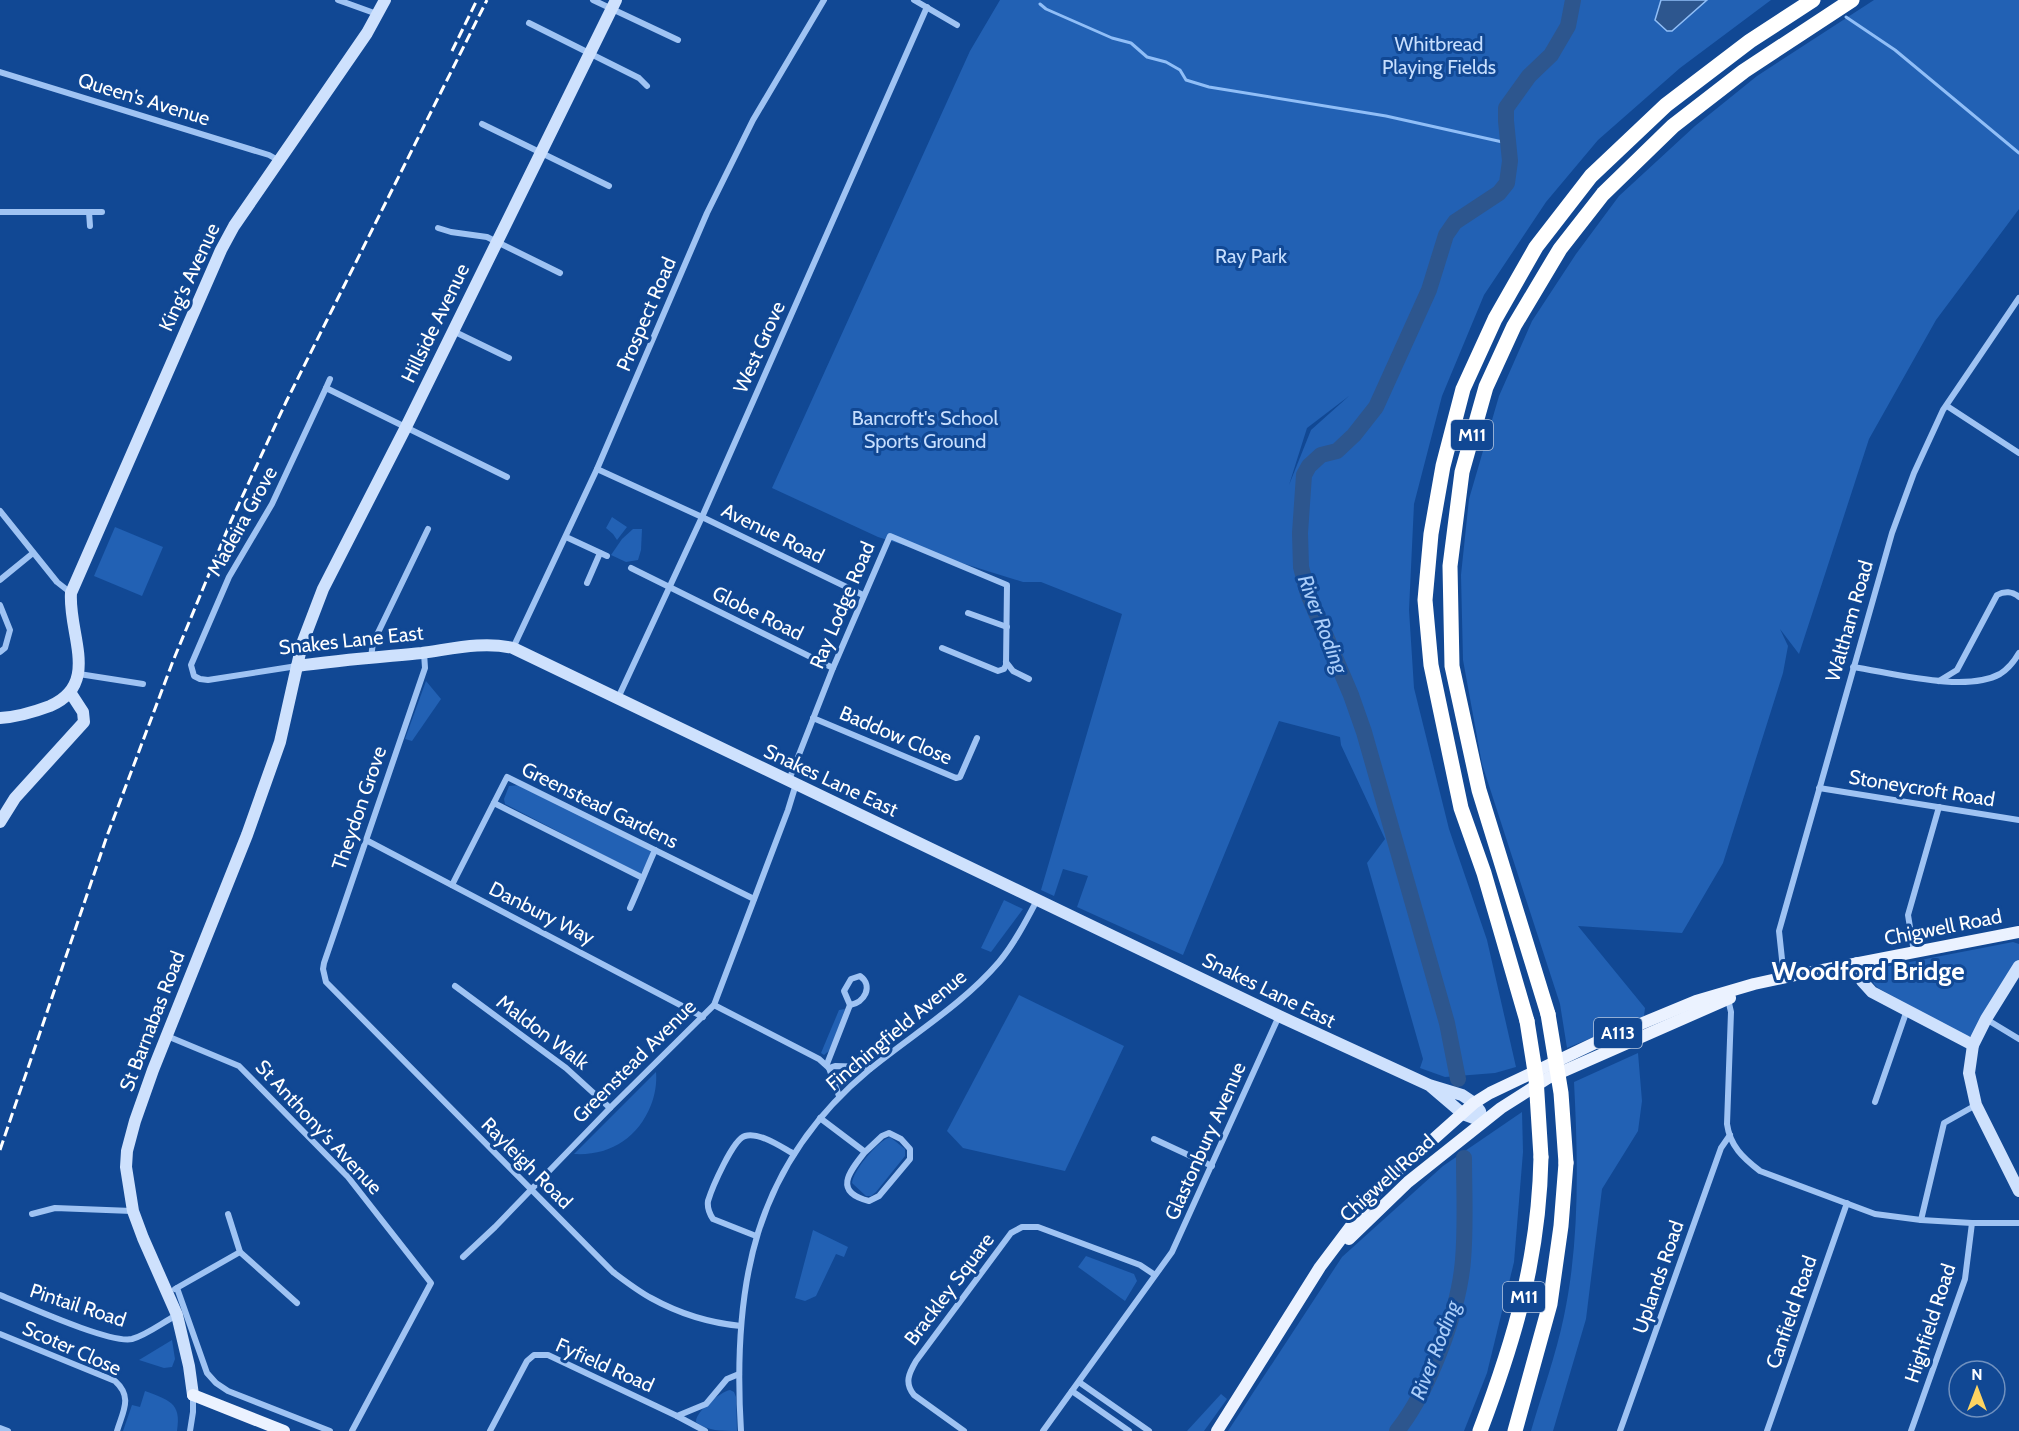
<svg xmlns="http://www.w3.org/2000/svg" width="2019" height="1431" viewBox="0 0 2019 1431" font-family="Cabin,sans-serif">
<rect width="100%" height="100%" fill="#114894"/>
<g fill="#2261b4" fill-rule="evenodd">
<path d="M 1000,0 L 1771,0 L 1680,68 L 1598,140 L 1546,202 L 1484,295 L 1442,396 L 1414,504 L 1409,610 L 1414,688 L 1449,829 L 1487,940 L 1516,1067 L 1495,1073 L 1445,1077 L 1420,1068 L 1423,1059 L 1367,863 L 1385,839 L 1341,745 L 1340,737 L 1279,721 L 1183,955 L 1077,907 L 1088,876 L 1063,869 L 1054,896 L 1041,890 L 1122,614 L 1041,582 L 1023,582 L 878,537 L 772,488 L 970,51 ZM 1349,396 L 1311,430 L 1289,485 L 1307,428 Z"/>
<path d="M 1874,0 L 2019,0 L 2019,209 L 1936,320 L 1869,439 L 1799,654 L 1780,629 L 1788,646 L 1783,673 L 1723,863 L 1682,933 L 1578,926 L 1645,1008 L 1644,1016 L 1567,1048 L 1560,1004 L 1482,764 L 1463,660 L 1461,575 L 1469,499 L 1499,396 L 1532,321 L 1576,254 L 1619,196 L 1695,126 L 1757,76 Z"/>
<path d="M 612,517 L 627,527 L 617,540 L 613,534 L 606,528 Z"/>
<path d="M 115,527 L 163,547 L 142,596 L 94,576 Z"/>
<path d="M 633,529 L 642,529 L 641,550 L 638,560 L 626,562 L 611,555 L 622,539 Z"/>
<path d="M 426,681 L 441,699 L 412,741 L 405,739 Z"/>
<path d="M 520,785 L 652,852 L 642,872 L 640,874 L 505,804 L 504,799 L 509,786 Z"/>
<path d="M 1004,900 L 1023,909 L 991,952 L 981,948 Z"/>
<path d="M 2013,942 L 2019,944 L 2019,961 L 1972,1036 L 1965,1036 L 1878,988 L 1874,984 L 1872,977 L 1879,968 Z"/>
<path d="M 1019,995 L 1124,1046 L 1065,1171 L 963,1148 L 947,1131 Z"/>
<path d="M 845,1009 L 830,1050 L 824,1055 L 821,1053 L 839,1010 Z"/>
<path d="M 1638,1053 L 1642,1101 L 1638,1131 L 1602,1189 L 1586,1319 L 1553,1431 L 1531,1431 C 1542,1393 1556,1355 1564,1316 C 1580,1240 1578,1159 1574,1082 Z"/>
<path d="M 843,1071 L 854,1072 L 856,1075 L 846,1085 L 840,1085 L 837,1083 L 836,1075 Z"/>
<path d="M 656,1072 C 657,1083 655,1095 651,1105 C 638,1138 610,1156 574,1154 Z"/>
<path d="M 1522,1112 L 1523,1152 L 1514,1262 L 1487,1373 L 1464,1431 L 1228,1431 L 1342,1257 L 1443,1166 Z"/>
<path d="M 890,1137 L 905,1149 L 905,1156 L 876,1192 L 871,1196 L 866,1196 L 852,1183 C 853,1170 878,1141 890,1137 Z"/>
<path d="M 813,1230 L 848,1247 L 844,1257 L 836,1254 L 816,1296 L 805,1301 L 795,1298 Z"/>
<path d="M 1086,1256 L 1134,1274 L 1137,1281 L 1125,1301 L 1078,1267 Z"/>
<path d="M 172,1340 L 175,1359 L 172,1367 L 164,1368 L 139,1360 Z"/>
<path d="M 730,1390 L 734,1392 L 736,1397 L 737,1431 C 722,1431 707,1431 696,1422 C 695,1412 720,1392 730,1390 Z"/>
<path d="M 145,1391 C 168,1400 182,1402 177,1431 L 123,1431 L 132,1405 L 140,1407 Z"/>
<path d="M 1221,1394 L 1227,1399 L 1204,1431 L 1187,1431 Z"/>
</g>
<path fill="#2d568e" stroke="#90bef7" stroke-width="1.5" d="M 1661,0 L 1707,0 L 1672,31 L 1667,31 L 1655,20 Z"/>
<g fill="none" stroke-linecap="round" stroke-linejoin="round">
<g stroke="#90bef7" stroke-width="3">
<path d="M 1040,4 L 1046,9 L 1112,38 L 1131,43 L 1147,57 L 1166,62 L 1180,70 L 1186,80 L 1209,87 L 1386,116 L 1507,143"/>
<path d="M 1846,17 L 1895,50 L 2019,153"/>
</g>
<g stroke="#2d568e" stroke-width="16">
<path d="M 1458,1079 L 1447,1023 L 1364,732 L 1351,695 L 1308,594 L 1301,567 L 1300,533 L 1304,475 L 1309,466 L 1321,455 L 1337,451 L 1354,435 L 1376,407 L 1429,290 L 1446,235 L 1455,222 L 1499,193 L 1507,183 L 1510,161 L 1506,121 L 1506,108 L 1529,76 L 1551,55 L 1568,26 L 1573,0"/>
<path d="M 1397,1431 C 1429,1391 1459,1311 1463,1260 C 1466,1226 1464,1191 1464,1158"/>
</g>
<g stroke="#9fc3f3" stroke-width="6">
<path d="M 338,0 L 377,14"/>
<path d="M 593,0 L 678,40"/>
<path d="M 914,0 L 957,25"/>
<path d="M 529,23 L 639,78 L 647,86"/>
<path d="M 0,72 L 269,155 L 278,160"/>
<path d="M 482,124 L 609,186"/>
<path d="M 0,212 L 102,212"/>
<path d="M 89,212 L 90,226"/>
<path d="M 438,228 L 451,232 L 487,237 L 560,273"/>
<path d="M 453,331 L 509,358"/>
<path d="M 326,388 L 330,379"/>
<path d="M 1947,406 L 2019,453"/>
<path d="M 597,469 L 702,517 L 863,595"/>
<path d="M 0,511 L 57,582 L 71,593"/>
<path d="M 566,537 L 607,556"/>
<path d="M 631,568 L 833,668"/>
<path d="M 0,580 L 33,553"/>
<path d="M 587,583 L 600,553"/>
<path d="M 0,605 L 10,630 L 5,648 L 0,652"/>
<path d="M 968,613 L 1007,627"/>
<path d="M 513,648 L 597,469 L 707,213 L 753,120 L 824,0"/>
<path d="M 424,653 L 425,668 L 324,963 L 323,969 L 326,982 L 613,1272 C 625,1281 638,1291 651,1298 C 678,1313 710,1323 741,1326"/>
<path d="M 371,657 L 373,643 L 428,529"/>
<path d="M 1006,662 L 1013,671 L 1029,679"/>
<path d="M 297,666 L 208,680 L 200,679 L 194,676 L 191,665 L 229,577 L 272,504 L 326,388 L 507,477"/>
<path d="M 1853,667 C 1893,673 1965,693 2000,674 C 2008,669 2015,660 2019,653"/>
<path d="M 79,674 L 143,684"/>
<path d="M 1939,681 L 1957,670 L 1997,595 C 2004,591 2013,591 2019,597"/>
<path d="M 618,698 L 702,517 L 927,7"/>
<path d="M 813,718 L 956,778 L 960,777 L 977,738"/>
<path d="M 789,780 L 833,668 L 890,536 L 1007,585 L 1006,665 L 1004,669 L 998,671 L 942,648"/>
<path d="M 1819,788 L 2019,820"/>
<path d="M 494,803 L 641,877"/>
<path d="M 366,840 L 703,1017"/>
<path d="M 452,885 L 507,777 L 754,899"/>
<path d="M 630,908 C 639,888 646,870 655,850"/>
<path d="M 1914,952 L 1908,915 L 1939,807"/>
<path d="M 860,976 C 874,986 864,1003 850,1005 L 844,991 L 851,979 Z"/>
<path d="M 1784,978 L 1779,931 L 1892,533 L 1914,473 L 1943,410 L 2019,298"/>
<path d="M 455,986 L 566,1068 L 610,1108"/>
<path d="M 1728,999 L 1731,1012 L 1727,1124 C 1730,1146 1743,1158 1760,1171 L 1875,1214 L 1921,1220 L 1972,1223 L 2019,1223"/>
<path d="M 714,1005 L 819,1059 L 829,1068 L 835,1066 L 868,1067 L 870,1069"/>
<path d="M 1986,1019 L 2019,1039"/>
<path d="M 167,1036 L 239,1066 L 348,1177 L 431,1283 L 352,1431"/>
<path d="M 827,1064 L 850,1005"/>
<path d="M 829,1068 L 839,1096"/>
<path d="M 1875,1102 L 1907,1010"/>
<path d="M 820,1118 L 865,1152 L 882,1136 L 889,1133 L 901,1139 L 910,1149 L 910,1159 L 879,1196 L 869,1201 C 832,1192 850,1171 865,1152"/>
<path d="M 1154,1139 L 1212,1166"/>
<path d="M 32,1214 L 55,1208 L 132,1211"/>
<path d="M 228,1214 L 240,1252 L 297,1303"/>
<path d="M 1921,1220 L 1944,1123 L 1976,1105"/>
<path d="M 756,1236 L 713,1219 C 709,1213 707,1208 708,1201 C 712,1188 733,1139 745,1136 C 760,1132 781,1147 794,1154"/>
<path d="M 463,1257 L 495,1227 L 610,1108 L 714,1005 L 788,810 L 796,784"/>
<path d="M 177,1288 L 207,1373 L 216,1383 L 228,1391 L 330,1431"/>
<path d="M 175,1289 L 240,1252"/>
<path d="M 0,1295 C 25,1305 110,1344 132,1339 C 147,1335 163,1322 177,1315"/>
<path d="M 0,1334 L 115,1381 C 133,1397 123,1411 117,1431"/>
<path d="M 1079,1382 L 1149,1431"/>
<path d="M 1072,1391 L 1129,1431"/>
<path d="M 677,1416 L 705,1431"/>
<path d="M 0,1428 L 8,1431"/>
<path d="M 190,1431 L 193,1412 L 193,1396"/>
<path d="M 490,1431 L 527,1361 L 534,1355 L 548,1355 L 677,1416 L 706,1404 L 727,1379 L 739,1374"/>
<path d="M 741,1431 C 732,1287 753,1166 869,1070 C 913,1034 962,1005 999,962 C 1014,944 1026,921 1037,900"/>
<path d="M 964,1431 L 914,1395 C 904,1383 909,1373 916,1361 L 1011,1233 L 1022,1227 L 1038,1227 L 1140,1265 L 1155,1275"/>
<path d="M 1043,1431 L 1172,1252 L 1279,1016"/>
<path d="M 1620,1431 L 1721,1148 L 1730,1135"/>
<path d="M 1767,1431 L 1847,1203"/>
<path d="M 1911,1431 L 1965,1279 L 1972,1223"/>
</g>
<g stroke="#cee1fd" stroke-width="12">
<path d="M 297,666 C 339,660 380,657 422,653 C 452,649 483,641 513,648 L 1279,1016 L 1429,1085 L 1462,1095 L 1474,1103 L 1480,1111 L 1482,1121 L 1463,1114 L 1429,1085"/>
<path d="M 0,718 C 18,717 34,712 50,706 C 101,684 68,634 71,593 L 221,250 L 234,226 L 367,33 L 385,0"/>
<path d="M 0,822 L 15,798 L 84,722 L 83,712 L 70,692"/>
<path d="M 1857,963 L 1862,981 L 1872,992 L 1973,1045"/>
<path d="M 2019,966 L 1986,1019 L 1973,1045 L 1969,1073 L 1976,1105 L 2019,1191"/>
<path d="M 193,1395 L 189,1366 L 177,1315 L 143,1238 L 133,1211 L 126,1167 L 127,1151 L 135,1121 L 153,1070 L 247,835 L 280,742 L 302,644 L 323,589 L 406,427 L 616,0"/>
</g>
<g stroke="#ebf2ff" stroke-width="12">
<path d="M 1349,1239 L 1408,1182 L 1501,1108 L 1548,1078 L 1730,998"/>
<path d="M 193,1395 L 284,1431"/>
<path d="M 1217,1431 L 1320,1267 L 1381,1186 L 1474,1103 L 1490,1093 L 1597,1042 L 1696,1001 L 1754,984 L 1796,975 L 2019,932"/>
</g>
<g stroke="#fff" stroke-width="15">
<path d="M 1548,1014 L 1479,790 L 1452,666 L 1450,566 L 1462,472 L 1486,387 L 1514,326 L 1560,249 L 1603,194 L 1673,126 L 1744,71 L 1852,0"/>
<path d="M 1527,1021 L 1484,873 L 1461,808 L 1431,665 L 1425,600 L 1431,534 L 1443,466 L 1463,389 L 1495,319 L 1536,247 L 1591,176 L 1666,105 L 1750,41 L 1813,0"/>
<path d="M 1480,1431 C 1515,1338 1539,1258 1541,1157"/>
<path d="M 1515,1431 L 1550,1304 L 1561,1226 L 1566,1163"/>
</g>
<g stroke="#fff" stroke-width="3" stroke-dasharray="10 4.5" stroke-linecap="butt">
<path d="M 452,51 L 477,0"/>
<path d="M 0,1150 L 107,836 L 173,661 L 231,521 L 286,402 L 487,0"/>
</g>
<g stroke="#fff" stroke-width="15">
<path d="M 1548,1014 L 1561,1093 L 1566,1163"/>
<path d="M 1527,1021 L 1536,1078 L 1541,1157"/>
</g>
</g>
<g text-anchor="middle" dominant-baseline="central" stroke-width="6" stroke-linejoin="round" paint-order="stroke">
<g fill="#114894" stroke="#b8c8df" stroke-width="1.5">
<rect x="1451" y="420" width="42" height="30" rx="4.5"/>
<rect x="1594" y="1018" width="48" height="30" rx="4.5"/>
<rect x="1503" y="1282" width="42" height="30" rx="4.5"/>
</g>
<g font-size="18" font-weight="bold" fill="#fff">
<text x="1472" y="435">M11</text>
<text x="1618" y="1033">A113</text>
<text x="1524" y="1297">M11</text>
</g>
<g font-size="20" fill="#c6defe" stroke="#114894">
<text x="1439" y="44">Whitbread<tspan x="1439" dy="23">Playing Fields</tspan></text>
<text x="1251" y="256">Ray Park</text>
<text x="925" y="418">Bancroft's School<tspan x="925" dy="23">Sports Ground</tspan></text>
</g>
<g font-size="20" fill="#fff" stroke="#114894">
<text transform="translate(144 99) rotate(17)">Queen's Avenue</text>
<text transform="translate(189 277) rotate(-65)">King's Avenue</text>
<text transform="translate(646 314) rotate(-67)">Prospect Road</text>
<text transform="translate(435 323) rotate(-64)">Hillside Avenue</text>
<text transform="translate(759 347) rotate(-66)">West Grove</text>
<text transform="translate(242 521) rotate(-61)">Madeira Grove</text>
<text transform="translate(773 533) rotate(26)">Avenue Road</text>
<text transform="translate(842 605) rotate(-67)">Ray Lodge Road</text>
<text transform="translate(758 613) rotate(26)">Globe Road</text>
<text transform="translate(1849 621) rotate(-74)">Waltham Road</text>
<text transform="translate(351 640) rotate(-6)">Snakes Lane East</text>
<text transform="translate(896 735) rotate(23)">Baddow Close</text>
<text transform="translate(831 780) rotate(25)">Snakes Lane East</text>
<text transform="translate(1922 788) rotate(9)">Stoneycroft Road</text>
<text transform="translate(600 805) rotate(26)">Greenstead Gardens</text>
<text transform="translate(359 808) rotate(-71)">Theydon Grove</text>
<text transform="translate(542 913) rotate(27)">Danbury Way</text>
<text transform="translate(1943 927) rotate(-11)">Chigwell Road</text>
<text transform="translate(1269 990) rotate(26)">Snakes Lane East</text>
<text transform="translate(152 1021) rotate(-69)">St Barnabas Road</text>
<text transform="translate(896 1030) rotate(-40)">Finchingfield Avenue</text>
<text transform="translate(543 1032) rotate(37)">Maldon Walk</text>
<text transform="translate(634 1061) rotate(-45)">Greenstead Avenue</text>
<text transform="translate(319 1127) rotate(47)">St Anthony's Avenue</text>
<text transform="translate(1205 1141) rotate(-66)">Glastonbury Avenue</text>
<text transform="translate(527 1163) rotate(45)">Rayleigh Road</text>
<text transform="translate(1387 1178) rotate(-42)">Chigwell Road</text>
<text transform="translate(1658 1277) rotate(-71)">Uplands Road</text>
<text transform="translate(949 1289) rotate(-53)">Brackley Square</text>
<text transform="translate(78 1305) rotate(18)">Pintail Road</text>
<text transform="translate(1791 1312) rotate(-71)">Canfield Road</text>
<text transform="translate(1930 1323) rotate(-72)">Highfield Road</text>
<text transform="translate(72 1348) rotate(24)">Scoter Close</text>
<text transform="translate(605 1365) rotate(24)">Fyfield Road</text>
</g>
<g font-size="21" font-style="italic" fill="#abcefa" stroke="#114894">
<text transform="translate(1323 624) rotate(69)">River Roding</text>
<text transform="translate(1435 1350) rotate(-69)">River Roding</text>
</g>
<g font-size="26" font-weight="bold" fill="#fff" stroke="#114894">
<text x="1868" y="971">Woodford Bridge</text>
</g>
</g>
<g transform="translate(1977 1389)"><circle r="28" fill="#114894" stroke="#7091bf" stroke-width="1.5"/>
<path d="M0-4.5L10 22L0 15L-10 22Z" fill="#ffd461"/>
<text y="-9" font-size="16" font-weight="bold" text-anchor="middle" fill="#ffffff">N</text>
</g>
</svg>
